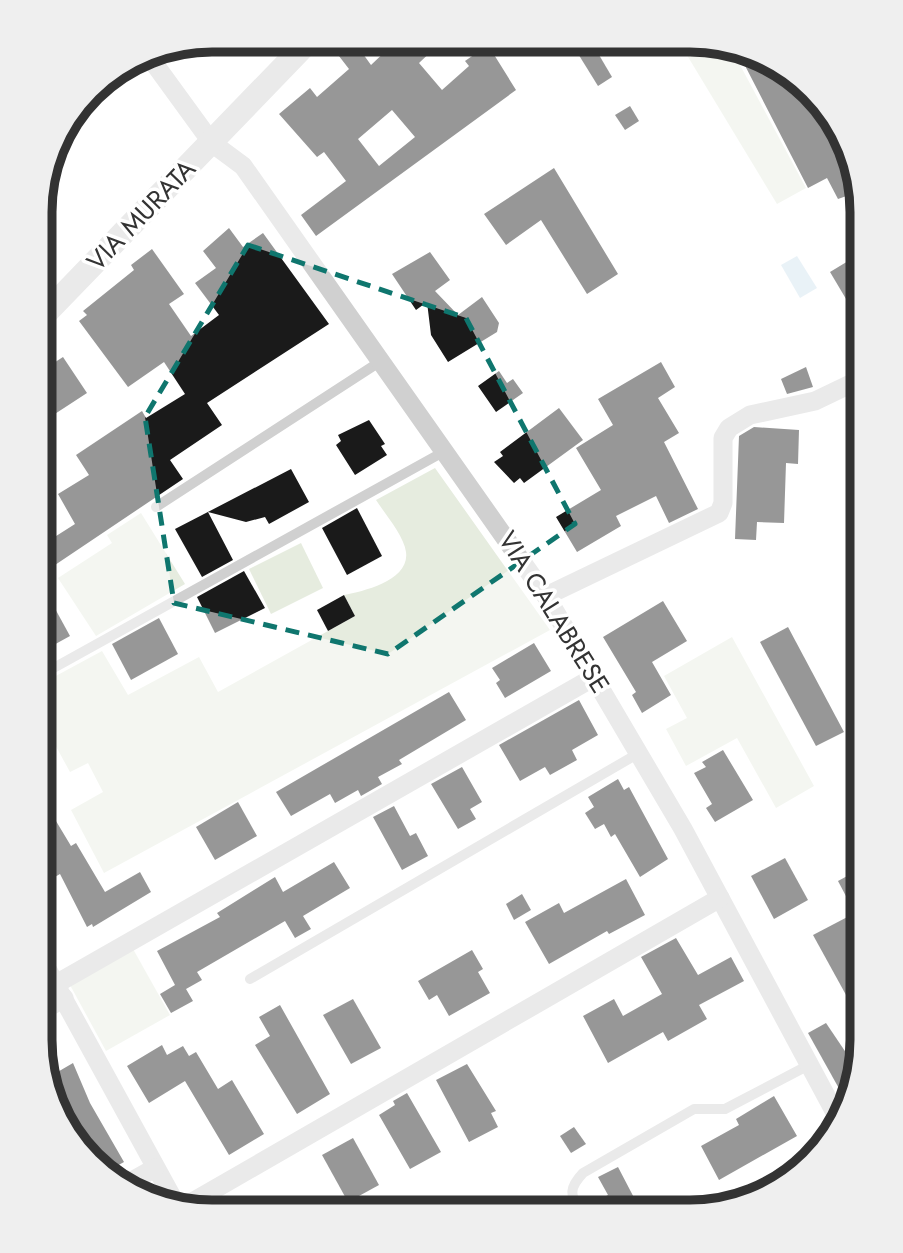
<svg xmlns="http://www.w3.org/2000/svg" width="903" height="1253" viewBox="0 0 903 1253" font-family="Jost,sans-serif">
<rect width="100%" height="100%" fill="#fff"/>
<g fill="#e6ecdf">
<path d="M 679,42 L 714,42 L 732,50 L 806,188 L 777,204 Z"/>
<path d="M 435,468 L 550,630 L 104,873 L 71,810 L 103,792 L 88,763 L 70,772 L 41,719 L 41,684 L 102,651 L 128,695 L 199,657 L 218,692 L 355,616 L 344,595 C 364,591 410,580 406,552 C 404,536 385,514 376,500 Z"/>
<path d="M 141,513 L 185,584 L 96,636 L 58,578 L 112,543 L 107,535 Z"/>
<path d="M 301,543 L 323,588 L 271,614 L 249,569 Z"/>
<path d="M 732,637 L 814,786 L 776,808 L 737,738 L 686,766 L 666,729 L 687,718 L 664,676 Z"/>
<path d="M 133,949 L 170,1015 L 106,1051 L 70,985 Z"/>
</g>
<path fill="#cfe2ee" d="M 797,256 L 817,288 L 800,298 L 781,265 Z"/>
<g fill="#1a1a1a" fill-rule="evenodd">
<path d="M 592,43 L 612,77 L 598,86 L 572,44 Z"/>
<path d="M 488,45 L 516,90 L 316,236 L 301,215 L 346,181 L 324,152 L 317,157 L 279,114 L 310,88 L 317,97 L 349,69 L 332,47 L 358,47 L 371,65 L 391,46 L 437,46 L 419,63 L 442,90 L 469,66 L 465,61 ZM 392,110 L 415,137 L 379,166 L 358,139 Z"/>
<path d="M 738,52 L 795,76 L 830,117 L 839,136 L 843,134 L 845,136 L 858,192 L 838,199 L 827,178 L 808,188 Z"/>
<path d="M 630,106 L 639,121 L 625,130 L 615,115 Z"/>
<path d="M 554,168 L 618,274 L 587,294 L 541,220 L 506,245 L 484,214 Z"/>
<path d="M 229,228 L 243,247 L 263,233 L 329,324 L 207,403 L 222,425 L 170,460 L 183,479 L 55,565 L 42,545 L 75,524 L 58,494 L 89,475 L 76,455 L 142,411 L 146,418 L 185,394 L 164,362 L 128,387 L 79,321 L 87,315 L 83,311 L 134,270 L 131,265 L 152,249 L 184,294 L 169,304 L 191,336 L 219,315 L 195,283 L 216,268 L 203,251 Z"/>
<path d="M 430,252 L 450,280 L 435,291 L 458,315 L 482,297 L 499,323 L 497,332 L 448,362 L 431,335 L 427,302 L 416,310 L 392,274 Z"/>
<path d="M 863,252 L 863,296 L 849,304 L 830,272 Z"/>
<path d="M 63,357 L 87,393 L 41,423 L 41,381 L 51,375 L 46,368 Z"/>
<path d="M 661,362 L 675,387 L 658,398 L 679,433 L 664,442 L 698,509 L 669,523 L 656,496 L 616,516 L 621,526 L 577,552 L 556,517 L 601,490 L 576,448 L 613,425 L 598,399 Z"/>
<path d="M 806,367 L 813,387 L 787,394 L 781,379 Z"/>
<path d="M 499,371 L 507,383 L 513,379 L 523,393 L 496,412 L 478,386 Z"/>
<path d="M 559,408 L 583,440 L 524,483 L 520,478 L 514,483 L 494,462 L 503,456 L 500,452 Z"/>
<path d="M 369,420 L 385,444 L 381,446 L 387,455 L 355,475 L 336,445 L 341,441 L 338,435 Z"/>
<path d="M 754,427 L 799,430 L 798,464 L 786,463 L 784,523 L 757,522 L 756,540 L 735,539 L 739,436 Z"/>
<path d="M 291,469 L 309,502 L 269,524 L 265,517 L 246,522 L 208,512 L 233,560 L 202,577 L 175,529 Z"/>
<path d="M 357,508 L 382,556 L 347,575 L 322,528 Z"/>
<path d="M 244,571 L 265,608 L 215,633 L 197,597 Z"/>
<path d="M 41,583 L 70,636 L 41,652 Z"/>
<path d="M 344,595 L 355,616 L 328,631 L 317,610 Z"/>
<path d="M 663,601 L 687,641 L 652,662 L 671,695 L 642,713 L 632,695 L 636,692 L 603,637 Z"/>
<path d="M 159,618 L 178,654 L 131,680 L 112,644 Z"/>
<path d="M 788,627 L 844,732 L 816,746 L 760,642 Z"/>
<path d="M 534,643 L 551,671 L 505,698 L 496,683 L 500,680 L 492,668 Z"/>
<path d="M 449,692 L 466,720 L 399,760 L 402,764 L 378,777 L 382,784 L 361,796 L 358,790 L 335,803 L 330,794 L 291,816 L 276,792 Z"/>
<path d="M 579,700 L 598,735 L 572,750 L 577,760 L 550,775 L 545,767 L 520,781 L 499,745 Z"/>
<path d="M 723,750 L 753,800 L 715,822 L 706,808 L 712,804 L 694,773 L 706,767 L 702,762 Z"/>
<path d="M 462,767 L 482,802 L 470,809 L 476,819 L 458,829 L 431,784 Z"/>
<path d="M 618,779 L 624,790 L 629,787 L 668,859 L 640,877 L 615,834 L 611,837 L 604,824 L 595,829 L 585,813 L 594,807 L 588,797 Z"/>
<path d="M 238,802 L 257,836 L 215,860 L 196,827 Z"/>
<path d="M 394,806 L 410,836 L 416,833 L 428,856 L 402,870 L 373,817 Z"/>
<path d="M 56,821 L 71,846 L 76,843 L 105,892 L 140,872 L 151,892 L 93,927 L 92,924 L 87,927 L 60,874 L 41,885 L 41,830 Z"/>
<path d="M 785,858 L 808,900 L 774,919 L 751,876 Z"/>
<path d="M 334,862 L 350,888 L 303,916 L 311,929 L 295,938 L 285,921 L 197,972 L 202,980 L 186,989 L 193,1001 L 171,1013 L 160,994 L 175,985 L 157,951 L 220,917 L 217,913 L 275,877 L 283,892 Z"/>
<path d="M 862,868 L 862,892 L 848,900 L 838,881 Z"/>
<path d="M 626,879 L 645,915 L 609,934 L 607,931 L 549,964 L 525,922 L 559,903 L 564,913 Z"/>
<path d="M 522,894 L 531,910 L 514,920 L 506,904 Z"/>
<path d="M 855,913 L 862,927 L 862,1024 L 813,935 Z"/>
<path d="M 676,938 L 698,975 L 731,957 L 744,981 L 699,1005 L 707,1019 L 668,1041 L 663,1032 L 608,1063 L 583,1016 L 614,999 L 623,1016 L 662,994 L 641,957 Z"/>
<path d="M 472,950 L 483,969 L 478,972 L 490,993 L 449,1016 L 437,995 L 429,1000 L 418,981 Z"/>
<path d="M 353,999 L 381,1048 L 351,1064 L 323,1015 Z"/>
<path d="M 280,1005 L 330,1094 L 297,1114 L 255,1045 L 270,1036 L 259,1017 Z"/>
<path d="M 826,1023 L 857,1069 L 846,1101 L 808,1033 Z"/>
<path d="M 162,1045 L 167,1055 L 183,1046 L 189,1056 L 196,1052 L 218,1089 L 232,1080 L 264,1134 L 229,1155 L 185,1081 L 149,1103 L 127,1066 Z"/>
<path d="M 73,1063 L 90,1103 L 124,1162 L 106,1172 L 58,1117 L 49,1077 Z"/>
<path d="M 467,1064 L 496,1111 L 491,1113 L 498,1127 L 469,1142 L 436,1080 Z"/>
<path d="M 407,1093 L 441,1152 L 410,1169 L 379,1115 L 395,1105 L 393,1101 Z"/>
<path d="M 774,1096 L 797,1136 L 719,1180 L 701,1146 L 739,1125 L 736,1119 Z"/>
<path d="M 574,1127 L 586,1144 L 571,1153 L 560,1136 Z"/>
<path d="M 353,1138 L 379,1185 L 348,1202 L 322,1155 Z"/>
<path d="M 618,1167 L 642,1213 L 586,1212 L 585,1207 L 608,1195 L 598,1177 Z"/>
</g>
<g fill="none" stroke-linecap="round" stroke-linejoin="round">
<path stroke="#cdcdcd" stroke-width="3.5" stroke-dasharray="3.5 3.5" stroke-linecap="butt" d="M 539,1212 L 559,1201"/>
<g stroke="#d0d0d0" stroke-width="10">
<path d="M 156,507 L 381,361"/>
<path d="M 41,675 L 445,451"/>
<path d="M 250,979 L 639,753"/>
<path d="M 579,1212 C 570,1194 569,1188 583,1173 L 694,1109 L 725,1109 L 809,1065"/>
</g>
<g stroke="#d0d0d0" stroke-width="19">
<path d="M 148,55 L 212,143 L 243,166 L 546,596 L 683,829 L 839,1120"/>
<path d="M 546,596 L 719,513 L 723,503 L 723,438 L 729,428 L 750,415 L 815,401 L 863,378"/>
<path d="M 40,956 L 177,1206"/>
<path d="M 56,984 L 596,676"/>
<path d="M 40,1012 L 64,998"/>
<path d="M 123,1186 L 155,1168"/>
<path d="M 182,1208 L 720,898"/>
</g>
<path stroke="#d0d0d0" stroke-width="24" d="M 42,317 L 303,47"/>
</g>
<path d="M0 0H903V1253H0ZM 248,245 L 466,318 L 575,524 L 388,654 L 174,603 L 145,417 Z" fill="#fff" fill-opacity=".55" fill-rule="evenodd"/>
<path fill="none" stroke="#0f766e" stroke-width="5" stroke-dasharray="14 9" stroke-linejoin="round" d="M 248,245 L 466,318 L 575,524 L 388,654 L 174,603 L 145,417 Z"/>
<g text-anchor="middle" dominant-baseline="central" stroke-width="7" stroke-linejoin="round" paint-order="stroke">
<g font-size="26" fill="#333" stroke="#fff">
<text transform="translate(141 215) rotate(-46)">VIA MURATA</text>
<text transform="translate(554 612) rotate(58)">VIA CALABRESE</text>
</g>
</g>
<path d="M0 0H903V1253H0ZM212 52H690A160 160 0 0 1 850 212V1040A160 160 0 0 1 690 1200H212A160 160 0 0 1 52 1040V212A160 160 0 0 1 212 52Z" fill="#efefef" fill-rule="evenodd"/>
<path fill="none" stroke="#333" stroke-width="9" d="M212 52H690A160 160 0 0 1 850 212V1040A160 160 0 0 1 690 1200H212A160 160 0 0 1 52 1040V212A160 160 0 0 1 212 52Z"/>
</svg>
